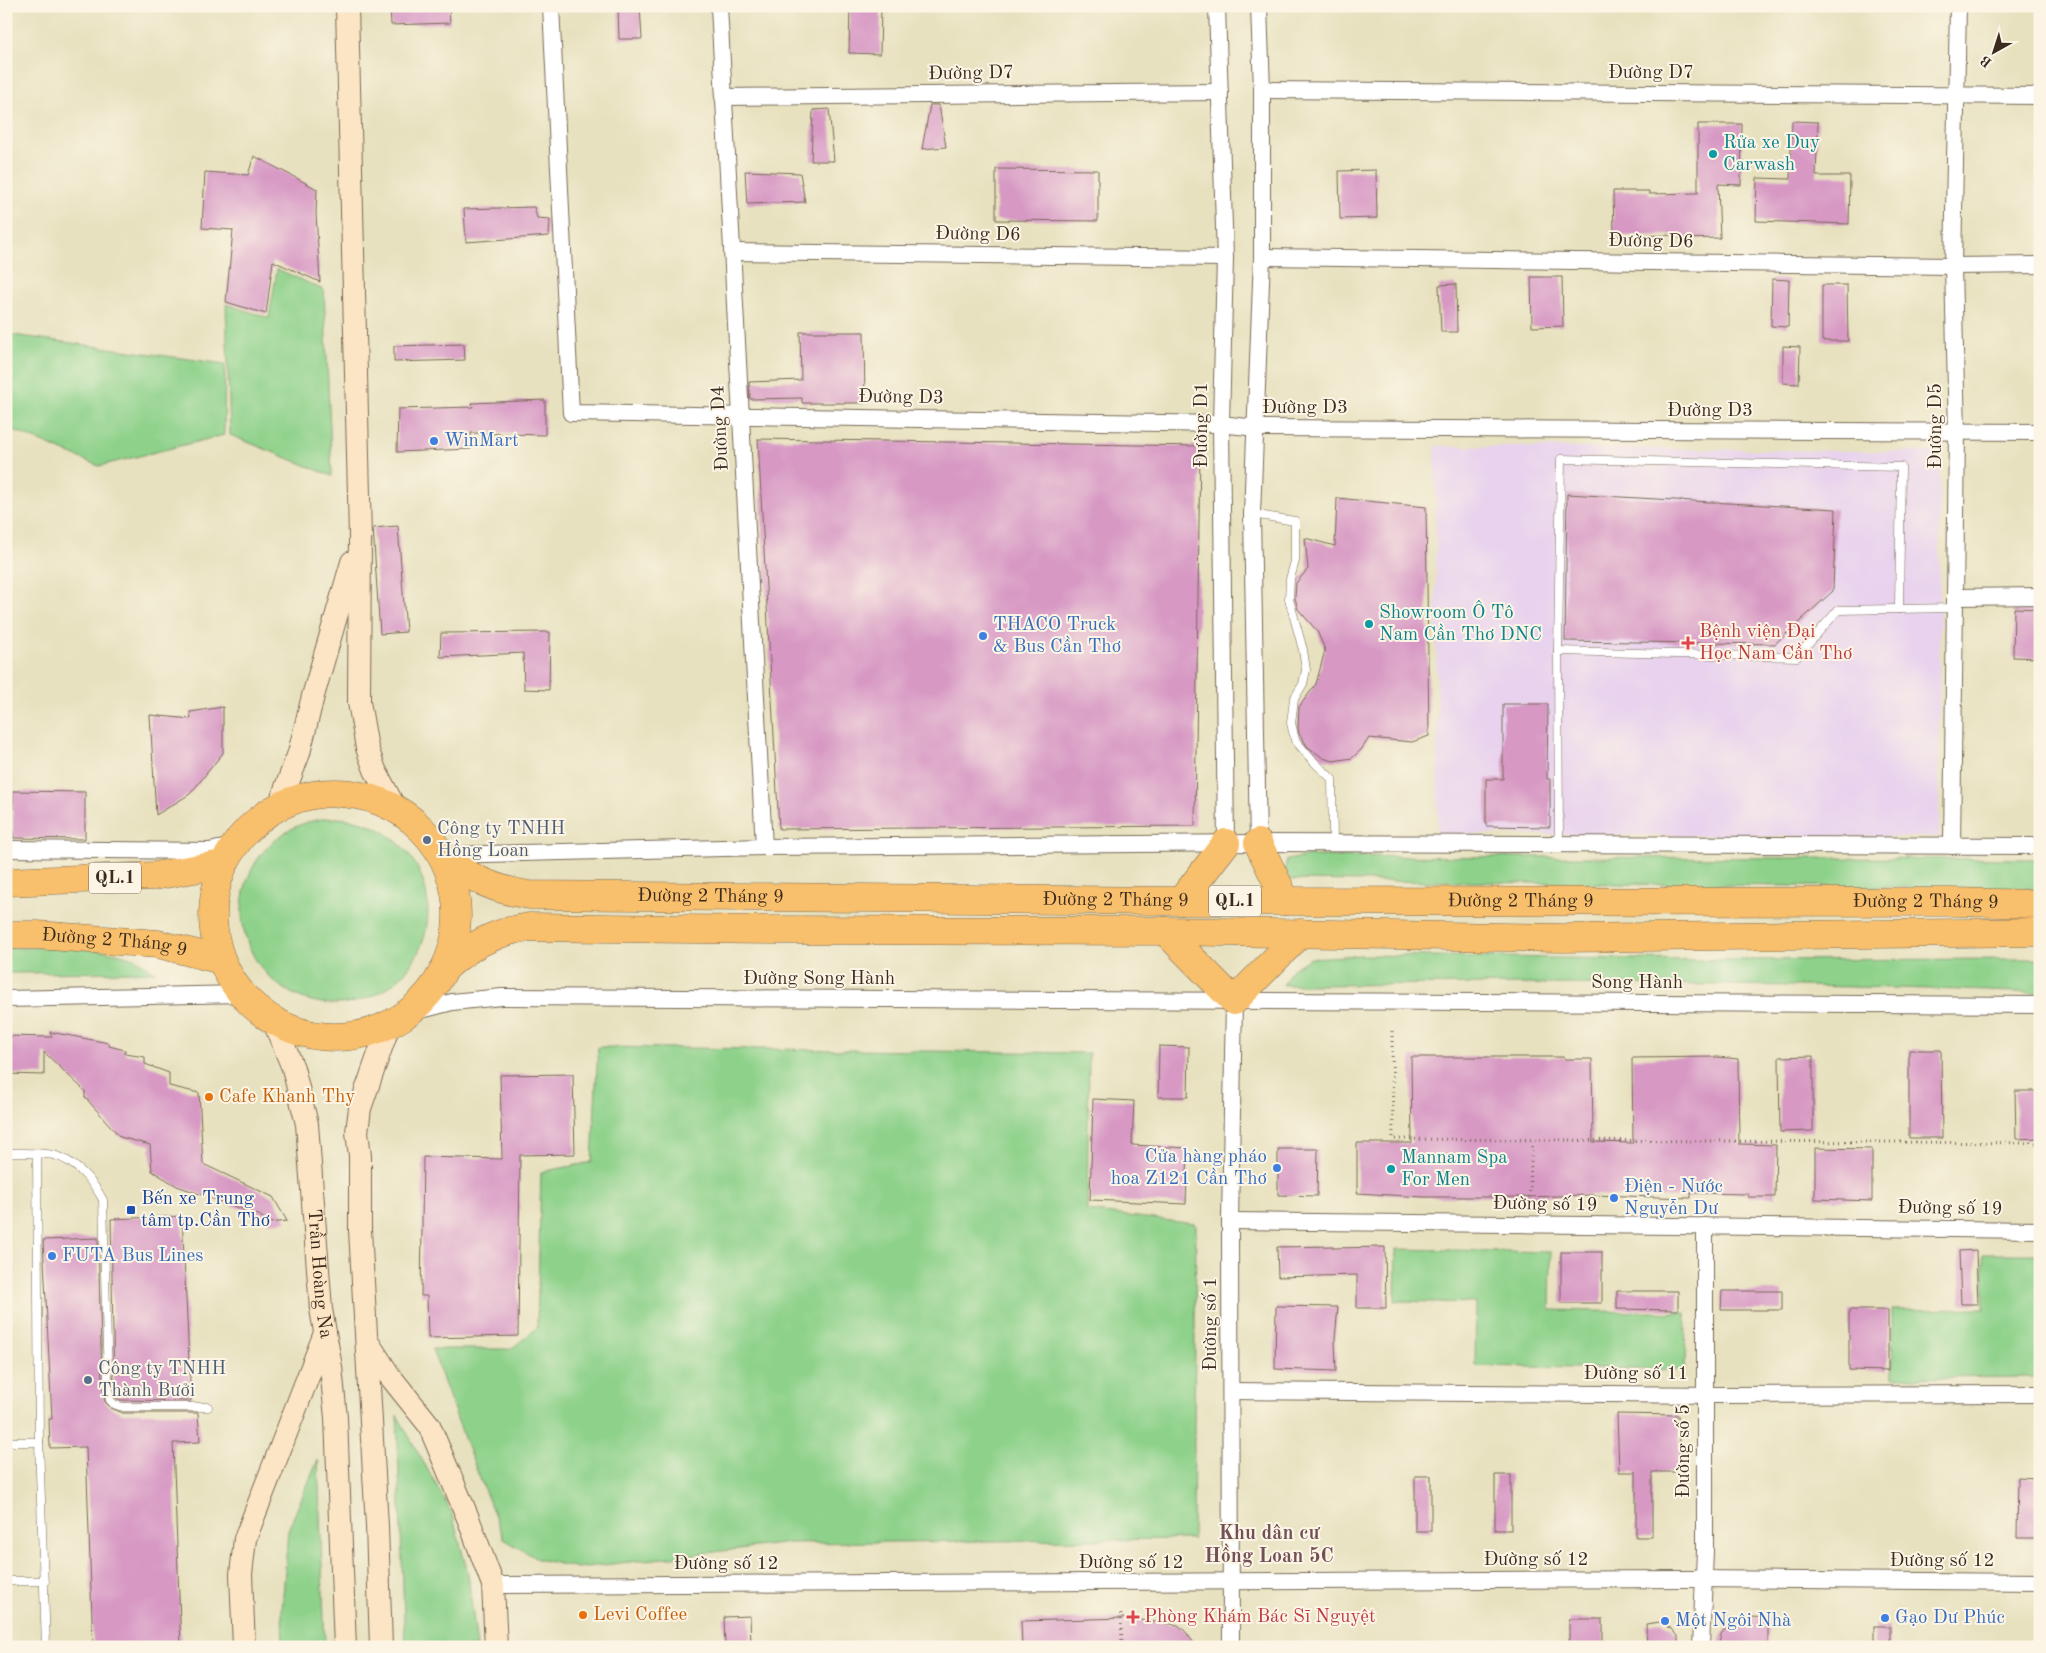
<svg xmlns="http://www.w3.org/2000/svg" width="2046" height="1653" viewBox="0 0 2046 1653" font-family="'Old Standard TT',serif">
<rect width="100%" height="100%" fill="#fcf5e5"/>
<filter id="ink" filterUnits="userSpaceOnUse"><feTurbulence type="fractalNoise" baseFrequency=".02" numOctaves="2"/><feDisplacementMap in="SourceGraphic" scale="10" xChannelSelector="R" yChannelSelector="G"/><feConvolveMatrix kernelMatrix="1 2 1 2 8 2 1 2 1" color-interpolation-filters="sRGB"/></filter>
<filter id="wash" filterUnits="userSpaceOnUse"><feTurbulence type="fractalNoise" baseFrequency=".0096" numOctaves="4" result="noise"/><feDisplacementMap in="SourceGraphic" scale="20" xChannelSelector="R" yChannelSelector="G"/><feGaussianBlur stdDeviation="1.12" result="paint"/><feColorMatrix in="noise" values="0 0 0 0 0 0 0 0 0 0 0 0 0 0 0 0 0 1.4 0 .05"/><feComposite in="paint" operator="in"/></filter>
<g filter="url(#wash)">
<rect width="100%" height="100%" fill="#e7e1bf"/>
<path fill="#e8d2ee" d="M 1435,446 L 1940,452 L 1939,837 L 1438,834 Z"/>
<g fill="#8dd18a" stroke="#647e54">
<path d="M 277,269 L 324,290 L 332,476 L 230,435 L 226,304 L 269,318 Z"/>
<path d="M 6,334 L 225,364 L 224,435 L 99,466 L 6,427 Z"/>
<circle cx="335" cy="911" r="93"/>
<path d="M 1309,856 L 2040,859 L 2040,889 L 1290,880 L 1285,868 L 1287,860 Z"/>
<path d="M 6,948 C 40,948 112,945 140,961 C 145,964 150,969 155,972 L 6,973 Z"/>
<path d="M 1361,955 L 1701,960 L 2040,959 L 2040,993 C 1788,982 1535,984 1283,985 L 1292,969 L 1311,958 Z"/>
<path d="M 598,1047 L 1089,1053 L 1087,1211 L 1196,1224 L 1193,1539 L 790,1543 L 578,1568 L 537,1559 L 504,1539 L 467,1446 L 432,1349 L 511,1349 L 537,1328 L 541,1172 L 592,1162 Z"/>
<path d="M 1396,1249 L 1551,1252 L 1550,1310 L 1686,1313 L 1685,1370 L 1475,1366 L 1476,1303 L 1395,1301 Z"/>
<path d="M 1983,1254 L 2040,1254 L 2040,1377 L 1893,1378 L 1892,1310 L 1984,1309 Z"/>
<path d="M 397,1415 L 452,1513 L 468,1574 L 477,1647 L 405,1647 Z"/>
<path d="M 318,1460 L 325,1647 L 283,1647 L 282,1610 L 288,1530 Z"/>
</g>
<g id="blocks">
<g fill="#d798c4">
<path d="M 390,6 L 449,6 L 450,23 L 391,25 Z"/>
<path d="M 850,6 L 881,6 L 880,54 L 849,53 Z"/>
<path d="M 618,7 L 640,7 L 642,39 L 619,39 Z"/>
<path d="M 930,105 L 939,105 L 946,147 L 922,149 Z"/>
<path d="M 829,109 L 834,161 L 811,161 L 813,110 Z"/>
<path d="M 1792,121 L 1818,122 L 1816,176 L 1850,176 L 1849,224 L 1756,221 L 1757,178 L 1790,179 Z"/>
<path d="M 1698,124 L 1742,124 L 1741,185 L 1718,184 L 1720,238 L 1680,239 L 1680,235 L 1614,236 L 1613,191 L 1649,191 L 1649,194 L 1698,193 Z"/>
<path d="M 254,156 L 317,189 L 316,213 L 320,282 L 273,261 L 266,314 L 226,302 L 233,230 L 202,228 L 205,172 L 248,175 Z"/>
<path d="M 996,169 L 1098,170 L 1098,221 L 996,220 Z"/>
<path d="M 1376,170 L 1377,218 L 1340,219 L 1339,171 Z"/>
<path d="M 745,171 L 800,173 L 805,202 L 747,204 Z"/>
<path d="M 534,207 L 537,218 L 550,219 L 549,236 L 466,242 L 464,209 Z"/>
<path d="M 1531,277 L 1562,277 L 1563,326 L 1532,327 Z"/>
<path d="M 1772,279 L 1789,280 L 1788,327 L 1771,326 Z"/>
<path d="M 1456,284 L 1457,332 L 1441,332 L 1439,285 Z"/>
<path d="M 1822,285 L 1847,285 L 1848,341 L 1822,341 Z"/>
<path d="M 800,332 L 864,332 L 865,403 L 802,403 L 802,398 L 750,399 L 749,382 L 801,380 Z"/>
<path d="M 464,344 L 465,360 L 394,362 L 394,346 Z"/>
<path d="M 1783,346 L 1800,347 L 1799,384 L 1783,383 Z"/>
<path d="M 545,400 L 545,435 L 471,433 L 471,449 L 397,452 L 398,409 L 473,407 L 472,403 Z"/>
<path d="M 758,439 L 1200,446 L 1195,826 L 779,829 Z"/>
<path d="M 1567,494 L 1836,509 L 1833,591 L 1775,644 L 1565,641 Z"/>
<path d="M 1337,498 L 1426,507 L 1429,736 L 1412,742 L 1369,738 L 1361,750 L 1352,758 L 1333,761 L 1323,758 L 1308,747 L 1299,734 L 1298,727 L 1299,707 L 1316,684 L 1325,650 L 1317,631 L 1298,609 L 1295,598 L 1296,583 L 1308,569 L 1305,538 L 1335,546 Z"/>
<path d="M 398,526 L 406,632 L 380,634 L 373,528 Z"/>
<path d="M 2014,608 L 2040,609 L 2040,658 L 2013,657 Z"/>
<path d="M 550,632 L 549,690 L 524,689 L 523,653 L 440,657 L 441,633 Z"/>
<path d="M 1503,704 L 1548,704 L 1547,779 L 1550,779 L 1550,827 L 1486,826 L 1486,779 L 1503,779 Z"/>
<path d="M 223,707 L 223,753 L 190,794 L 156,815 L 150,715 L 191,719 L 190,712 Z"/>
<path d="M 13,791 L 85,792 L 85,839 L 13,838 Z"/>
<path d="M 50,1032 L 109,1043 L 109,1046 L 125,1050 L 125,1054 L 145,1057 L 145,1064 L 169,1073 L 169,1086 L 199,1093 L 203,1164 L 273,1197 L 287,1221 L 270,1223 L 259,1215 L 177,1186 L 152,1171 L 150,1145 L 120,1137 L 85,1097 L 85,1091 L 44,1052 L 44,1075 L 6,1074 L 6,1036 L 52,1037 Z"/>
<path d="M 1159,1046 L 1189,1047 L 1188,1097 L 1158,1097 Z"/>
<path d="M 1909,1050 L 1941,1050 L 1942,1138 L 1909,1138 Z"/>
<path d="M 1813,1056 L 1813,1131 L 1780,1132 L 1779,1057 Z"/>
<path d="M 1411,1057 L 1563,1057 L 1564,1059 L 1592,1059 L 1593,1142 L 1633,1143 L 1632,1058 L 1717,1057 L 1738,1059 L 1739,1144 L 1776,1145 L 1775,1197 L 1748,1197 L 1748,1194 L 1691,1193 L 1691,1198 L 1591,1195 L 1525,1197 L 1423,1197 L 1357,1193 L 1357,1143 L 1412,1143 Z"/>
<path d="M 573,1074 L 575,1154 L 520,1155 L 518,1336 L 428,1338 L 427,1296 L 421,1296 L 423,1157 L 502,1159 L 500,1075 Z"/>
<path d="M 2015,1091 L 2040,1091 L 2040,1138 L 2016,1139 Z"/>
<path d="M 1093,1099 L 1134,1101 L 1132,1145 L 1188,1148 L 1186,1204 L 1090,1200 Z"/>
<path d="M 1815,1148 L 1872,1149 L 1872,1201 L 1815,1199 Z"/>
<path d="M 1278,1149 L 1318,1149 L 1317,1196 L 1278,1195 Z"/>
<path d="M 182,1216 L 191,1401 L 120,1400 L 116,1398 L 114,1391 L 111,1219 Z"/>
<path d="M 98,1238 L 102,1382 L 105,1402 L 111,1408 L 123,1413 L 198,1413 L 200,1442 L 173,1443 L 181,1647 L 93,1647 L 86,1447 L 50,1448 L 49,1419 L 52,1419 L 43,1240 Z"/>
<path d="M 1333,1246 L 1333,1248 L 1385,1247 L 1386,1308 L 1357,1308 L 1357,1275 L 1278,1277 L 1277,1247 Z"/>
<path d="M 1976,1250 L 1978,1304 L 1961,1304 L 1959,1251 Z"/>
<rect x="1561" y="1252" width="41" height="51"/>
<path d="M 1617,1291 L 1678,1291 L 1678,1310 L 1617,1309 Z"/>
<path d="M 1722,1291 L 1782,1291 L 1782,1310 L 1721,1310 Z"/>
<path d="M 1276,1306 L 1338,1307 L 1335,1338 L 1336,1371 L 1275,1369 Z"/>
<path d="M 1849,1310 L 1888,1310 L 1888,1371 L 1849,1370 Z"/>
<path d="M 1617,1414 L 1678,1415 L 1680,1472 L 1652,1472 L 1652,1537 L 1636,1537 L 1636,1472 L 1619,1472 Z"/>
<rect x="1495" y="1475" width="16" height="55"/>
<rect x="1415" y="1476" width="16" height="55"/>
<path d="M 2018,1477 L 2036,1478 L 2036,1538 L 2017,1538 Z"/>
<path d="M 750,1616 L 751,1647 L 725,1647 L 724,1617 Z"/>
<path d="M 1752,1617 L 1768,1618 L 1768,1647 L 1718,1647 L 1721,1635 L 1730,1624 L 1738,1619 Z"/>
<path d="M 1126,1618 L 1178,1625 L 1185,1631 L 1196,1646 L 1022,1647 L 1021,1621 Z"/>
<rect x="1569" y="1619" width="34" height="28"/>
<path d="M 1660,1622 L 1672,1629 L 1678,1636 L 1678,1647 L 1647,1647 L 1646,1624 Z"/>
<rect x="1874" y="1626" width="16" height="21"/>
</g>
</g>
</g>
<g filter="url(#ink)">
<use href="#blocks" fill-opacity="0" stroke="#776a56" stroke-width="1"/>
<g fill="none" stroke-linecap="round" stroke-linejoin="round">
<defs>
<g id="lane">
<path d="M 1252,514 L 1295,521 L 1295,561 L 1290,579 L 1289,599 L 1303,650 L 1306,670 L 1303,684 L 1294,699 L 1291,723 L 1295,740 L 1312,760 L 1332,779 L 1333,843"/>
<path d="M 1558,651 L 1561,459 L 1901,467 L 1899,609"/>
<path d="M 1559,844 L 1558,651 L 1797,657 L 1838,610 L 1955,608"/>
<path d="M 6,1153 C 22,1153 39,1152 54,1155 C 75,1161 93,1181 103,1200 L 108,1382 C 109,1397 106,1404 124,1407 L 208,1407"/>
<path d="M 37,1154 L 39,1442 L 46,1647"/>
<path d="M 6,1442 L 39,1442"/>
<path d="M 6,1581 L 45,1581"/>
</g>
<g id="street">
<path d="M 551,6 L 571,413 L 1221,424 L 1256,428 L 2040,432"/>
<path d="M 719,6 L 764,847"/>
<path d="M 1217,6 L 1225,258 L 1221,424 L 1226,843"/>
<path d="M 1262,90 L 2040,96"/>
<path d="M 723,97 L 1220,92"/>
<path d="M 732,252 L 1225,258"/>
<path d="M 1262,257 L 1953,266 L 2040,265"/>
<path d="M 1955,597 L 2040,596"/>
<path d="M 1258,843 L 1252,514 L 1262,257 L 1262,90 L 1259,6"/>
<path d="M 1952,846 L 1957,433 L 1953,266 L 1958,6"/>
<path d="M 6,849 L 209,851 L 233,846"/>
<path d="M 442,855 L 764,847 L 1258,843 L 2040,846"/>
<path d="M 6,999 L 242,994"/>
<path d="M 406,1014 L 452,1002 L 502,997 L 2040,1005"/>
<path d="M 1230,1221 L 2040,1230"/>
<path d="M 1231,1391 L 1719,1395 L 2040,1394"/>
<path d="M 493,1585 L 1688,1579 L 2040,1582"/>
<path d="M 1231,1647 L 1230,1221 L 1234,1001"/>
<path d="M 1701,1647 L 1705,1551 L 1705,1226"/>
</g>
<g id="secondary">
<path d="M 347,6 L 360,537 L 359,702 L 367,748 L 375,770 L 396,810"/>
<path d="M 279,806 L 299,753 L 313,696 L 352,562"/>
<path id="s1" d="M 273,1020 L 293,1068 L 307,1124 L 321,1309 L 331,1367 L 336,1418 L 345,1647"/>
<path d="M 367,1341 L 389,1375 L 429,1425 L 468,1518 L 493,1585 L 496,1647"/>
<path d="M 244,1647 L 241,1574 L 245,1539 L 325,1333"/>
<path d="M 381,1647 L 377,1526 L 360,1230 L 360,1156 L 357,1132 L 360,1108 L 389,1025"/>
</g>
<g id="highway">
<circle cx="335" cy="915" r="122"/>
<path d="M 1258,843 L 1286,901"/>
<path id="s2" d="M 442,855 C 467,878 495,890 529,895 L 1181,901 L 1953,902 L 2040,904"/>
<path d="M 6,882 L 154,876 L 223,864"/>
<path d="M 1181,901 L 1226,843"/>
<path d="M 1165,931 L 1234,1001 L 1301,933"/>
<path id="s3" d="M 6,935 L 37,935 L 158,944 L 221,960"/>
<path d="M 444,969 C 469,946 495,932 529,927 L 767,930 L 1165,931 L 1563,938 L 2040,932"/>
</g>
</defs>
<use href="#lane" stroke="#776a56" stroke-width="9"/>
<use href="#street" stroke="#776a56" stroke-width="18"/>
<use href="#secondary" stroke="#776a56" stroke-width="24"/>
<use href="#highway" stroke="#776a56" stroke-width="29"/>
<g stroke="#776a56" stroke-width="3" stroke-dasharray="1 4" stroke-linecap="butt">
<path d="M 1392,1031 L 1393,1139 L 2040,1143"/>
<path d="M 1529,1207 L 1532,1140"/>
<path d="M 1121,1614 L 1122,1647"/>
</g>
<use href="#lane" stroke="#fff" stroke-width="8"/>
<use href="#street" stroke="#fff" stroke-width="16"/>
<use href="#secondary" stroke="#fce5c4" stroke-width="22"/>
<use href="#highway" stroke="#f8bf6c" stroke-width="28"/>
</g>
</g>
<g fill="#0f9aa8" stroke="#fcf5e5" stroke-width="2">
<circle cx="1713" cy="154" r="5"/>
<circle cx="1369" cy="624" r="5"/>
<circle cx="1391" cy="1169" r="5"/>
</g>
<g fill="#3f7fe0" stroke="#fcf5e5" stroke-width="2">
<circle cx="434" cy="441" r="5"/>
<circle cx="983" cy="636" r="5"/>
<circle cx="1277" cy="1168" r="5"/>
<circle cx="1614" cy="1198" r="5"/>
<circle cx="52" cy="1256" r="5"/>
<circle cx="1885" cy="1618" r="5"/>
<circle cx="1665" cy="1621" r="5"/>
</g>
<g fill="#e0444e" stroke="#fcf5e5" stroke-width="2">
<path d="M1685.5 635.5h5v5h5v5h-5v5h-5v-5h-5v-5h5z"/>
<path d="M1130.5 1609.5h5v5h5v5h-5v5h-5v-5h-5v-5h5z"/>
</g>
<g fill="#5c6f8a" stroke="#fcf5e5" stroke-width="2">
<circle cx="427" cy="840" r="5"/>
<circle cx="88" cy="1380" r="5"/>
</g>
<g fill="#e8710a" stroke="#fcf5e5" stroke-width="2">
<circle cx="209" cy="1097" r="5"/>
<circle cx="583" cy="1615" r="5"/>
</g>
<rect fill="#1a4fb4" stroke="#fcf5e5" stroke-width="2" x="126" y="1205" width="10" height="10" rx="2.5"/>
<g text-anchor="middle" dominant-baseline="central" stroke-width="4" stroke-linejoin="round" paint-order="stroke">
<g fill="#fcf5e5" stroke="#75675a" stroke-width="1">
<rect x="89" y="862.5" width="52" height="31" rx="4"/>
<rect x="1209" y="885.5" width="52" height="31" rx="4"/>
</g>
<g font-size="18" font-weight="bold" fill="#3b2a1e">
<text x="115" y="878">QL.1</text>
<text x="1235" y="901">QL.1</text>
</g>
<g font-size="19" fill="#3b2a1e" stroke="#fcf5e5">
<text x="1651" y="73">Đường D7</text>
<text transform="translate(971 74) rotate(-1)">Đường D7</text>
<text transform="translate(978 235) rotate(1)">Đường D6</text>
<text transform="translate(1651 242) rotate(1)">Đường D6</text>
<text transform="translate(901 398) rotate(1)">Đường D3</text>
<text x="1305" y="408">Đường D3</text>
<text x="1710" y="411">Đường D3</text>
<text transform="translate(1202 425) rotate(-90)">Đường D1</text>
<text transform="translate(1936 426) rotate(-90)">Đường D5</text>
<text transform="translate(721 428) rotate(-93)">Đường D4</text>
<text stroke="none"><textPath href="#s2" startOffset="279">Đường 2 Tháng 9</textPath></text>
<text stroke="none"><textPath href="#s2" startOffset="684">Đường 2 Tháng 9</textPath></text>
<text stroke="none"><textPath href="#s2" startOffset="1089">Đường 2 Tháng 9</textPath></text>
<text stroke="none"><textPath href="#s2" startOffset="1494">Đường 2 Tháng 9</textPath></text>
<text stroke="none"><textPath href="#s3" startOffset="109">Đường 2 Tháng 9</textPath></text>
<text x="819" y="979">Đường Song Hành</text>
<text x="1637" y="983">Song Hành</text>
<text transform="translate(1545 1205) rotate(1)">Đường số 19</text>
<text transform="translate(1950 1209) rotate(1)">Đường số 19</text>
<text stroke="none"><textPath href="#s1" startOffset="260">Trần Hoàng Na</textPath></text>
<text transform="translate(1211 1324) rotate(-90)">Đường số 1</text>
<text x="1636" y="1374">Đường số 11</text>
<text transform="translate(1684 1451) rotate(-90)">Đường số 5</text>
<text x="1536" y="1560">Đường số 12</text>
<text x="1942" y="1561">Đường số 12</text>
<text x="1131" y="1563">Đường số 12</text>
<text x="726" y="1564">Đường số 12</text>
</g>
<g font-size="19" fill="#0d838f" stroke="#fcf5e5" text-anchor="start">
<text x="1723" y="143">Rửa xe Duy<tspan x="1723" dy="22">Carwash</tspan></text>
<text x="1379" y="613">Showroom Ô Tô<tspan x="1379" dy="22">Nam Cần Thơ DNC</tspan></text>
<text x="1401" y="1158">Mannam Spa<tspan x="1401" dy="22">For Men</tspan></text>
</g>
<g font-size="19" fill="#366cbe" stroke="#fcf5e5" text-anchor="start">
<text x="444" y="441">WinMart</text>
<text x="993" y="625">THACO Truck<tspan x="993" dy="22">&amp; Bus Cần Thơ</tspan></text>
<text x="1267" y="1157" text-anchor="end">Cửa hàng pháo<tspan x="1267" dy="22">hoa Z121 Cần Thơ</tspan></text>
<text x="1624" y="1187">Điện - Nước<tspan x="1624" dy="22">Nguyễn Dư</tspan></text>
<text x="62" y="1256">FUTA Bus Lines</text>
<text x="1895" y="1618">Gạo Dư Phúc</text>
<text x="1675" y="1621">Một Ngôi Nhà</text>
</g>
<g font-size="19" fill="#be3a42" stroke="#fcf5e5" text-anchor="start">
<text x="1699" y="632">Bệnh viện Đại<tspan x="1699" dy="22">Học Nam Cần Thơ</tspan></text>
<text x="1144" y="1617">Phòng Khám Bác Sĩ Nguyệt</text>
</g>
<g font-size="19" fill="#4e5e75" stroke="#fcf5e5" text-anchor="start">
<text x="437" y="829">Công ty TNHH<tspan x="437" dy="22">Hồng Loan</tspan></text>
<text x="98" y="1369">Công ty TNHH<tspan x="98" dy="22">Thành Bưởi</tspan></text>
</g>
<g font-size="19" fill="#c56008" stroke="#fcf5e5" text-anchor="start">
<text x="219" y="1097">Cafe Khanh Thy</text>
<text x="593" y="1615">Levi Coffee</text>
</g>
<g font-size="19" fill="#164399" stroke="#fcf5e5" text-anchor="start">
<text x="141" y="1199">Bến xe Trung<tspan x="141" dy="22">tâm tp.Cần Thơ</tspan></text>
</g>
<g font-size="20" font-weight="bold" fill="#725058" stroke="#fcf5e5">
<text x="1269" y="1534">Khu dân cư<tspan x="1269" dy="23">Hồng Loan 5C</tspan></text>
</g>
</g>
<rect width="2046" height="1653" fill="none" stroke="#fcf5e5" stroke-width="25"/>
<g transform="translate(1994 52) rotate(219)" stroke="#fcf5e5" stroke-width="4" paint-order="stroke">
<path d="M0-4L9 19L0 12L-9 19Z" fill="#3b2a1e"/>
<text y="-8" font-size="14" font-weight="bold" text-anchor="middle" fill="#3b2a1e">B</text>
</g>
</svg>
